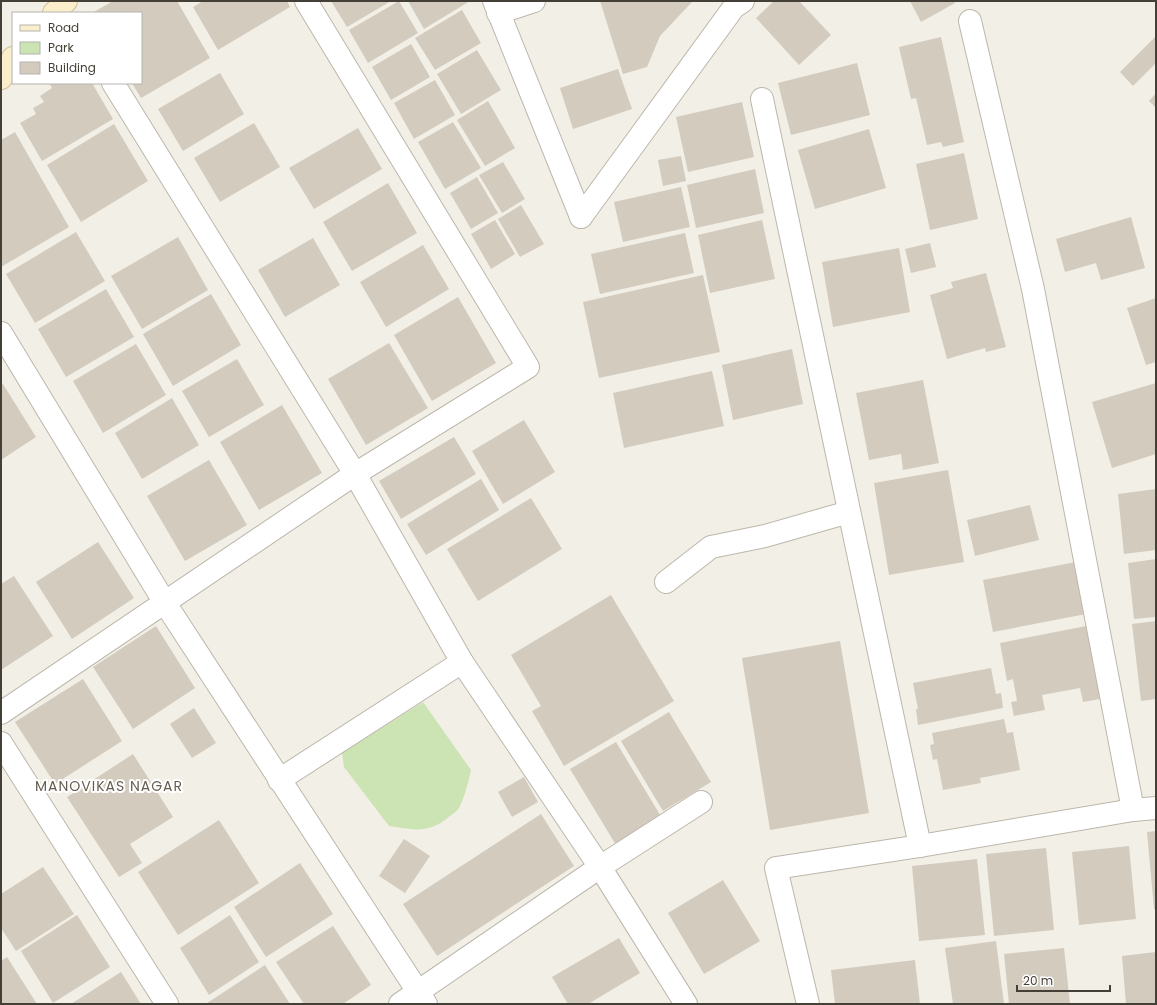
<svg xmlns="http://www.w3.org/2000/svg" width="1157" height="1005" viewBox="0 0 1157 1005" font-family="Poppins,sans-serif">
<rect width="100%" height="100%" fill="#f2efe7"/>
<path fill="#cce3b4" d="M 423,702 L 471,770 C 468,783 465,796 459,808 C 457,811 453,814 450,816 C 429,834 414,830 389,826 L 344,767 L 342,753 Z"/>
<g fill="#d3cbbe">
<path d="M 113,1 L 177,1 L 210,58 L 141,98 L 132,83 L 141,83 L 141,13 L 92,13 Z"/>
<path d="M 203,1 L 287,1 L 290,7 L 218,50 L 193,7 Z"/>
<path d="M 331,1 L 391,1 L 347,27 Z"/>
<path d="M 399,1 L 418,33 L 368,63 L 349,30 Z"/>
<path d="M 408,1 L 470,1 L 424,29 Z"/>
<path d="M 600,1 L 692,1 L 692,2 L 660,36 L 647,67 L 623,74 Z"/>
<path d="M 774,1 L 799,1 L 831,35 L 799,65 L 756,18 Z"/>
<path d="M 910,1 L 954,1 L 955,3 L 921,22 Z"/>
<path d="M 462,10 L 481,43 L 435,70 L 415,38 Z"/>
<path d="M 1156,36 L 1156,63 L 1133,86 L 1120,72 Z"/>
<path d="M 941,37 L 964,142 L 943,147 L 941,142 L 927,145 L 916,98 L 911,99 L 899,47 Z"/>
<path d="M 411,44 L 430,77 L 391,100 L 372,67 Z"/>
<path d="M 477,50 L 501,90 L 461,114 L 437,74 Z"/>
<path d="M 857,63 L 870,115 L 791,135 L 778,83 Z"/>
<path d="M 618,69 L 632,109 L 573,129 L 560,88 Z"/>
<path d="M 220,73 L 244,114 L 183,151 L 158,109 Z"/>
<path d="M 435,80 L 455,115 L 414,139 L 394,103 Z"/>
<path d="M 49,83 L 92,83 L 113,119 L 42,161 L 20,123 L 36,114 L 33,108 L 44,102 L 40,96 L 52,88 Z"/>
<path d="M 1156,93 L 1156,108 L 1149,101 Z"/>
<path d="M 488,101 L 515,148 L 485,166 L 457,120 Z"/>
<path d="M 742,102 L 754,157 L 688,172 L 676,117 Z"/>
<path d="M 453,122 L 481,168 L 445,189 L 418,142 Z"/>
<path d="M 254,123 L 280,167 L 220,202 L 194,158 Z"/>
<path d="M 114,124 L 148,181 L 81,222 L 47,165 Z"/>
<path d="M 358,128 L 382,169 L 314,209 L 289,168 Z"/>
<path d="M 869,129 L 886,188 L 815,209 L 798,150 Z"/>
<path d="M 15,132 L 69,227 L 1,267 L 1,140 Z"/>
<path d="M 964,153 L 978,219 L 930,230 L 916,164 Z"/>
<path d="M 681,156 L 686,181 L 663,186 L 658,160 Z"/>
<path d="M 503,162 L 525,199 L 502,213 L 479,175 Z"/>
<path d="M 755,169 L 764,213 L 696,228 L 687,185 Z"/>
<path d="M 477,177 L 498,213 L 471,229 L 450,193 Z"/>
<path d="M 388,183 L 417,233 L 352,271 L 323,222 Z"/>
<path d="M 681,187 L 690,227 L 623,242 L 614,202 Z"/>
<path d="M 521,205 L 544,244 L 520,257 L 498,219 Z"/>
<path d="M 1131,217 L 1145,268 L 1101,280 L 1096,263 L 1065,272 L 1056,239 Z"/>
<path d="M 495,220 L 515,254 L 491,269 L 471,234 Z"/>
<path d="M 762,220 L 775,279 L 710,293 L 698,235 Z"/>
<path d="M 76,232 L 105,281 L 35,323 L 6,274 Z"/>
<path d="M 685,233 L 694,273 L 600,294 L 591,254 Z"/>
<path d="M 178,237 L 208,290 L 142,329 L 111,276 Z"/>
<path d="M 313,238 L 340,285 L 285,317 L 258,270 Z"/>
<path d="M 930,243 L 936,267 L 911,273 L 905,249 Z"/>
<path d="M 423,245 L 449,289 L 386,327 L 360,282 Z"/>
<path d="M 899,248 L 910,312 L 833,327 L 822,262 Z"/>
<path d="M 986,273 L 1006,347 L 986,352 L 985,348 L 947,359 L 930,295 L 953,288 L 951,282 Z"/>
<path d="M 703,275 L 720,352 L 599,378 L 583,302 Z"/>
<path d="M 106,289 L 134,337 L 66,377 L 38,329 Z"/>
<path d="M 211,294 L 241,345 L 173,386 L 143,334 Z"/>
<path d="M 458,297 L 496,363 L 432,401 L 394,335 Z"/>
<path d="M 1156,298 L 1156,362 L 1146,365 L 1127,308 Z"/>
<path d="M 389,343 L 428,408 L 366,445 L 328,379 Z"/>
<path d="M 136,344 L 166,395 L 103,433 L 73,381 Z"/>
<path d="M 792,349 L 803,404 L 733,420 L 722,365 Z"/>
<path d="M 237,359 L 264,405 L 209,437 L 182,391 Z"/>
<path d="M 712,371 L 724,426 L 624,448 L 613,393 Z"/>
<path d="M 923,380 L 939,463 L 903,470 L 901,454 L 869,460 L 856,393 Z"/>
<path d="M 1156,383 L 1156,454 L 1112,468 L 1092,402 Z"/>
<path d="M 3,384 L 36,437 L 1,460 L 1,385 Z"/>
<path d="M 172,398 L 199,445 L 142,479 L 115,433 Z"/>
<path d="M 282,405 L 322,473 L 259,510 L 220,442 Z"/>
<path d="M 524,420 L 555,472 L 503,504 L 472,451 Z"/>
<path d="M 454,437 L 476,474 L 401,519 L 379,481 Z"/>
<path d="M 209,460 L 247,525 L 185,561 L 147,496 Z"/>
<path d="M 948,470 L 964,562 L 889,575 L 874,483 Z"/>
<path d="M 481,479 L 499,510 L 426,555 L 407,524 Z"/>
<path d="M 1156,489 L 1156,550 L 1124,554 L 1118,494 Z"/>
<path d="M 531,498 L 562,549 L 478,601 L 447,549 Z"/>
<path d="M 1030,505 L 1039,540 L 975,556 L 967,520 Z"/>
<path d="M 98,542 L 134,598 L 72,639 L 36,582 Z"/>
<path d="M 1156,559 L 1156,617 L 1134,619 L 1128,563 Z"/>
<path d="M 1076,562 L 1086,614 L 993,632 L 983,580 Z"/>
<path d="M 14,576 L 53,636 L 1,670 L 1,584 Z"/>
<path d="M 611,595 L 674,701 L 564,766 L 532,711 L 541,706 L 511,655 Z"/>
<path d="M 1156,621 L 1156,699 L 1141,701 L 1132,624 Z"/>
<path d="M 156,626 L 195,688 L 133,729 L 93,667 Z"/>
<path d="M 1086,626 L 1100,699 L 1083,702 L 1080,688 L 1042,695 L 1045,710 L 1014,716 L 1011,702 L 1017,701 L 1013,679 L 1007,681 L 1000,643 Z"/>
<path d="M 840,641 L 869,813 L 770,830 L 742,658 Z"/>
<path d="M 991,668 L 996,694 L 1001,693 L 1003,708 L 918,725 L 916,709 L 918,709 L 913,683 Z"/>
<path d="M 83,679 L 122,741 L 55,784 L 15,722 Z"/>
<path d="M 194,708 L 216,743 L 192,758 L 170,724 Z"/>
<path d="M 669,712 L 711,782 L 663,811 L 621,741 Z"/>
<path d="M 1004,719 L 1007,733 L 1013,732 L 1020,770 L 980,778 L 981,783 L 943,790 L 937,759 L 933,760 L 930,745 L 934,744 L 932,733 Z"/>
<path d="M 616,742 L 662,818 L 616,845 L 570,769 Z"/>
<path d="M 133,754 L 173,817 L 130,844 L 142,863 L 119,877 L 67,797 Z"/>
<path d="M 524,777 L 538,802 L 512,817 L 498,792 Z"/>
<path d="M 541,814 L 574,866 L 437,956 L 403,904 Z"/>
<path d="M 219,820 L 259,883 L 178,935 L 138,872 Z"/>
<path d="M 1156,831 L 1156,909 L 1154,909 L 1147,832 Z"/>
<path d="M 404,839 L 430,856 L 405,893 L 379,876 Z"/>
<path d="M 1129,846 L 1136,919 L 1079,925 L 1072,852 Z"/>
<path d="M 1046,848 L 1054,930 L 994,936 L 986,854 Z"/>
<path d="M 977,859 L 985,935 L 919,941 L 912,866 Z"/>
<path d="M 300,863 L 333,914 L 266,957 L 234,907 Z"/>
<path d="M 43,867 L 74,914 L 16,951 L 1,928 L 1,894 Z"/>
<path d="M 723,880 L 760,941 L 704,974 L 668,913 Z"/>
<path d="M 77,915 L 110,967 L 53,1003 L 21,951 Z"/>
<path d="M 230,915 L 259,962 L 209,995 L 180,948 Z"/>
<path d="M 333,926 L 371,985 L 343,1004 L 304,1004 L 276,962 Z"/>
<path d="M 619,938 L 640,973 L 588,1004 L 568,1004 L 552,977 Z"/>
<path d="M 996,941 L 1004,1004 L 953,1004 L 945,948 Z"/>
<path d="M 1064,948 L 1070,1004 L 1009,1004 L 1004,954 Z"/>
<path d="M 1156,952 L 1156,1004 L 1126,1004 L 1122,956 Z"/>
<path d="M 7,957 L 37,1004 L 1,1004 L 1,961 Z"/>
<path d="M 915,960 L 920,1004 L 835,1004 L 831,970 Z"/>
<path d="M 265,965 L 290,1004 L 208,1004 L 207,1003 Z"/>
<path d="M 121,972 L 141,1004 L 71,1004 Z"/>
</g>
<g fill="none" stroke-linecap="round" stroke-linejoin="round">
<defs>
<g id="minor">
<path d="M 494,1 L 581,217"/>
<path d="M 498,13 L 534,1"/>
<path d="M 970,21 L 1033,289 L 1133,810"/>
<path d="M 113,83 L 355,474 L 462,662 L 600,867 L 686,1004"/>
<path d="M 762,99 L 920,846"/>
<path d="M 581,217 L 734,7 L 743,1"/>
<path d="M 1,333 L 165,603 L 426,1004"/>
<path d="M 666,582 L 711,547 L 765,536 L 849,512"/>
<path d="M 1,713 L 355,474 L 528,367 L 306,1"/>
<path d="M 1,743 L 167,1004"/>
<path d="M 279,780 L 462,662"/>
<path d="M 400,1004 L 600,867 L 701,802"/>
<path d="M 808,1004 L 776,868 L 920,846 L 1133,810 L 1156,808"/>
</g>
<g id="secondary">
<path d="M 54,13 L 66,1"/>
<path d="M 1,78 L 13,58"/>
</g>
</defs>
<use href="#minor" stroke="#bdb7ab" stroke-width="24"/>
<use href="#secondary" stroke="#cec29b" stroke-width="24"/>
<use href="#minor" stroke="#fff" stroke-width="22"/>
<use href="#secondary" stroke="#faefca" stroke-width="22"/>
</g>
<g text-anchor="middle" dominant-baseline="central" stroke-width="4" stroke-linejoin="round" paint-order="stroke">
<g font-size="14" letter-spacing="1" fill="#665e4f" stroke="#fff">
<text x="109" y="786">MANOVIKAS NAGAR</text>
</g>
</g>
<rect width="1157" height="1005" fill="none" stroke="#454037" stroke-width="4"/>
<rect x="12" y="12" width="130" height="72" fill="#ffffff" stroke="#b5b3af"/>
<rect x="20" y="25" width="20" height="6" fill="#faefca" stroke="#b5b3af"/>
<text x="48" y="32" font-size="12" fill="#454037">Road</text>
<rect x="20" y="42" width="20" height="12" fill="#cce3b4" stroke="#b5b3af"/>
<text x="48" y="52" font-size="12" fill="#454037">Park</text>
<rect x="20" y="62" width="20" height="12" fill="#d3cbbe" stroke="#b5b3af"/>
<text x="48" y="72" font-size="12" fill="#454037">Building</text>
<path d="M1017 985v6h93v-6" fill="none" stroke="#454037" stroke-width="2"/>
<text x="1023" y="985" font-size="12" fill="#454037" stroke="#ffffff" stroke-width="3" paint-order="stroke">20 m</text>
</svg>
